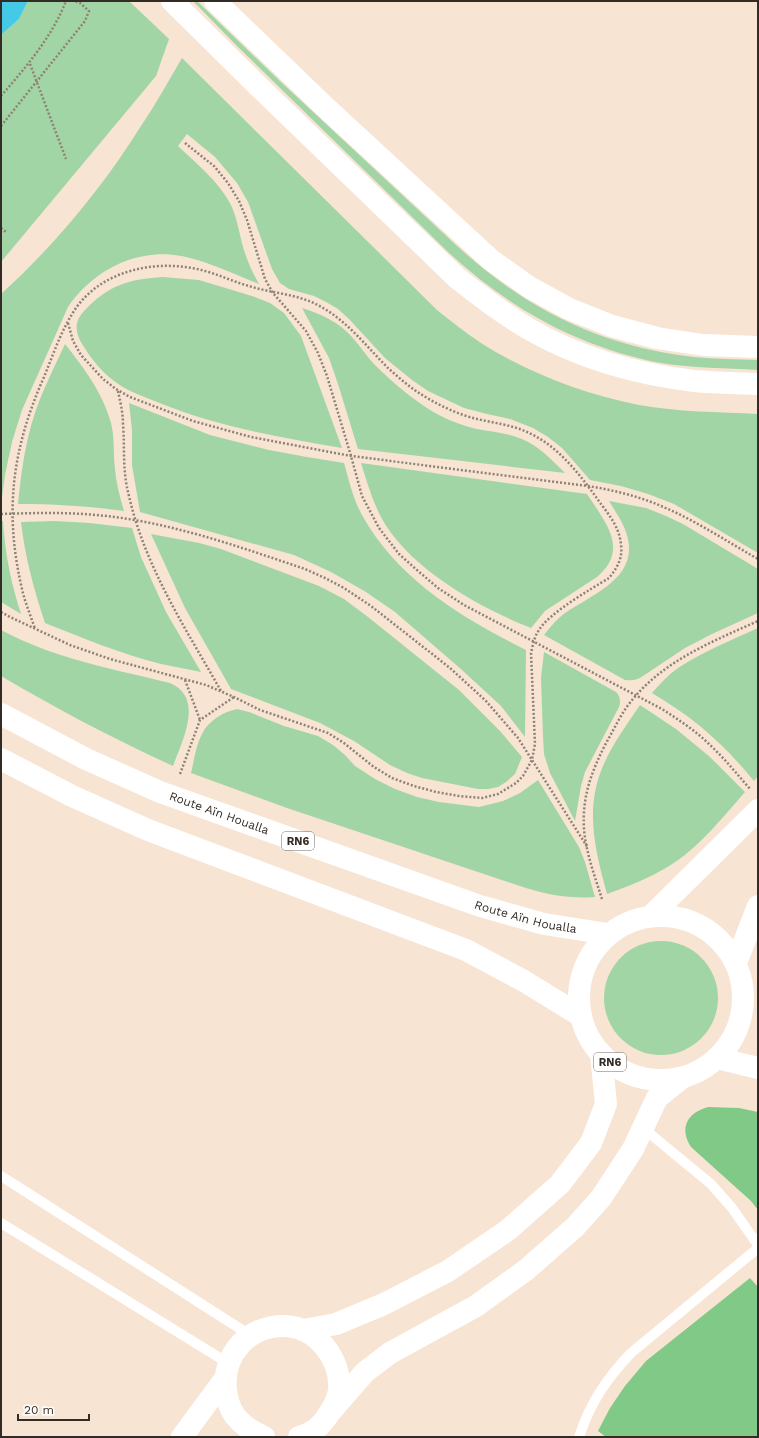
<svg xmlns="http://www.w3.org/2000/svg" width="759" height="1438" viewBox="0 0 759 1438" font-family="'Work Sans',sans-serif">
<rect width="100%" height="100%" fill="#f8e4d3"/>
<g fill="#a2d5a5">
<path d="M 28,1 L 129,1 L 169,39 L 156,76 L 1,262 L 1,35 L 19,19 Z"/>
<path d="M 193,1 L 197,1 L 281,82 L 456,245 C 526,309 599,346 694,357 C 715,359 737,359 758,360 L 758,370 C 726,368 693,368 661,363 C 578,347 510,309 448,252 L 237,46 Z"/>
<path d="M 182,58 L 437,310 C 451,321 466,333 481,343 C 528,373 584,394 639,405 C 678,412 719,412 758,414 L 758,553 L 674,504 L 648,494 L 621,486 L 590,480 L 562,448 L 548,437 L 533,428 L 510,419 L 487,414 L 464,408 L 428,391 L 412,380 L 385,358 L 349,319 L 338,309 L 326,302 L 314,296 L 289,289 L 280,283 L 272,269 L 248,202 L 237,183 L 215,157 L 187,134 L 178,146 C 197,164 217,180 230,203 C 237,217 239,232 243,247 C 247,260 252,272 259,284 C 236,275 213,264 190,258 C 142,245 95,268 68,307 L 22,410 L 12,442 L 5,475 L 1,505 L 1,294 C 55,245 102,188 141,126 C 156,104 169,80 182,58 Z"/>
<path d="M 163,277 L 199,280 L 252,296 L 270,303 L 284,313 L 301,336 L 342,448 C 279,437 217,427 157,402 C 142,396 127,391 114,381 C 102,372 92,360 84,347 C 75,334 73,322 85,310 C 109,285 129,279 163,277 Z"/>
<path d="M 302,308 C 321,314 339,322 352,337 C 359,345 366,355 373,363 C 389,379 406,394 424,406 C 440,417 459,425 477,429 C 493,432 507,433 522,439 C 539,446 552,460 565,473 L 358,449 L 338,384 L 329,358 Z"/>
<path d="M 65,344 C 84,368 103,393 111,423 C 115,438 113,454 115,469 C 116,483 120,497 124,511 C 88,506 54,504 18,504 C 21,474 25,444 34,416 C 42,391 54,368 65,344 Z"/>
<path d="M 129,403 L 210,435 L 269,450 L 307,457 L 344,463 C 349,480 353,499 362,515 C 397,579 462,618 526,650 L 525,737 L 501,706 L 462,670 L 395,612 L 366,592 L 331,572 L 294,555 L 140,512 L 132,465 L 132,430 Z"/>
<path d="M 361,463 L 587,494 C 605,522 630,549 597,577 L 545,611 L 531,628 C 480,608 408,568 381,517 C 372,500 367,482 361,463 Z"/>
<path d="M 609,501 L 646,508 L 666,516 L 683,524 L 758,569 L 758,613 L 712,634 L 685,648 L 643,676 C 637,680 633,681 625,680 L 544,635 C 550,627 557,619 565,613 C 596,592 645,575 624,527 C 620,518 614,509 609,501 Z"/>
<path d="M 1,521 L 3,521 C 5,554 11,583 21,614 L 1,602 Z"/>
<path d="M 55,521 L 90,523 L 132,528 L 141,557 L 166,612 L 201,672 C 188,669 174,667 161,664 C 121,654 83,638 45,623 C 34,590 25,557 21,522 Z"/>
<path d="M 151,534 L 199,543 L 221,549 L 319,586 L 344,599 L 368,617 L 459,690 L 500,731 L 522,757 L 515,774 L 506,782 L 498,787 L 488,789 L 478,789 L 422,778 L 407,773 L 390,765 L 354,741 L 320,723 L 231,689 L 185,608 Z"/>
<path d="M 758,628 L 758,776 L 754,781 C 723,743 694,718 652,693 C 660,684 668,675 678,668 C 702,652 732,640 758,628 Z"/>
<path d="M 1,630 C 53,658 113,669 170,683 C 205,698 182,741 173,766 C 114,739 57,709 1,676 Z"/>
<path d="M 544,652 L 616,692 C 620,696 621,701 619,707 L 585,772 L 581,786 L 575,821 L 550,773 L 544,754 L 543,737 L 541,678 Z"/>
<path d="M 640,705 L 676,729 L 710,757 L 745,792 C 722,818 699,848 669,866 C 650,878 629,886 607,894 C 596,853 585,813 601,771 C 610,747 626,726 640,705 Z"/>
<path d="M 237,709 L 249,712 L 284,726 L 318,736 L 333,745 L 345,755 L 355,766 L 375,779 L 395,789 L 417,797 L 439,802 L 479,807 L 503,801 L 520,793 L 538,780 L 579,847 L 585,862 L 595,897 C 571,899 549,895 526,888 L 287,808 L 191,773 C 194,761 196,745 202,734 C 208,721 223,712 237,709 Z"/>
<circle cx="661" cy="998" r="57"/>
</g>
<g fill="#80c986">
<path d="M 708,1107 L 739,1108 L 758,1112 L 758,1210 L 751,1201 L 691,1147 C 679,1128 687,1113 708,1107 Z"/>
<path d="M 750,1278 L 758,1287 L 758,1437 L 606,1437 L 598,1431 L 610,1408 L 625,1386 L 646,1361 Z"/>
</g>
<path fill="#44c9e7" d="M 1,1 L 28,1 L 19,19 L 1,35 Z"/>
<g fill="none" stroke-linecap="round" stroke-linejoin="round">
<g stroke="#8f8176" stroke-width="2.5" stroke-dasharray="2 2" stroke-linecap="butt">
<path d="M 30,64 L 66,159"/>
<path d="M 1,96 C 26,67 52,37 66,1"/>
<path d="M 1,126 L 85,21 L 89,11 L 80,3 L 75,1"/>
<path d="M 185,143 L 214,166 L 228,183 L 239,201 L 247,220 L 265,279 L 273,293 L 306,331 L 318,353 L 327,376 L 351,456 L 362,496 L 379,528 L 399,554 L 418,571 L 438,588 L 464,605 L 662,709 C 679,720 696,731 710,745 C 725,759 737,774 750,789"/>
<path d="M 1,228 L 6,232"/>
<path d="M 68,323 L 73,341 L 81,355 L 103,379 L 116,389 L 130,397 L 193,421 L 251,437 L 351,456 L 588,486 C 613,490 638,496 661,506 C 695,520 726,541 758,559"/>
<path d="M 118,391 C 120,401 123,412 123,424 C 125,449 122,470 129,496 C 145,567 186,629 221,691"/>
<path d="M 1,514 C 33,513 64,512 96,515 C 167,521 237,546 305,569 L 325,578 L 344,588 L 371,606 L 450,668 L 486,701 L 518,738 L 588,848"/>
<path d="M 1,612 L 10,617 L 70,645 L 110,659 L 206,685 L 234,697 L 260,710 L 328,733 L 344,743 L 374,767 L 392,778 L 414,786 L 436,792 L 459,796 L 482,798 L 498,794 L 516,783 L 523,776 L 532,760 L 535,744 L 531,653 C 533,645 534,637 539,630 C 549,613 591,589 609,578 C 617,568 623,558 621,545 C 620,529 610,516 601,504 C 581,476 559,446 527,432 C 512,425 494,423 477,419 C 456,414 434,403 416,391 C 406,384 397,376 388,368 C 367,347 349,323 323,308 C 301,294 274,294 249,286 C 234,282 220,275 205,271 C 159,258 101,269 74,311 C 61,331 53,355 44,377 C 12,449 4,512 22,589 C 25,603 31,616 35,629"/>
<path d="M 185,680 L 200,720"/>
<path d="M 180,774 L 200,720 L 234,697"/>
<path d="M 602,899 C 595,877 586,853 584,829 C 582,797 591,773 605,745 C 612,733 618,720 626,708 C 658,663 709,643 758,621"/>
</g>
<g stroke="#fff" stroke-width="10">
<path d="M 643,1128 L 711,1184 L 732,1208 L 758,1245"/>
<path d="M 1,1176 L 250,1335"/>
<path d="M 1,1223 L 228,1363"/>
<path d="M 579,1437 C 590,1403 607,1378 631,1353 L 758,1248"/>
</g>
<g stroke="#fff" stroke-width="22">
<path d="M 172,1 L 255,83 L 457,278 C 480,296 503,314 529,329 C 579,358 636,374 694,381 C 715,383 737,383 758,384"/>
<path d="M 215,1 L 323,105 L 491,260 L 529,287 L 569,309 L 612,326 L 657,338 L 703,345 L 758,347"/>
<path d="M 651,916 L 758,810"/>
<path d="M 736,963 L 758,906"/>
<path d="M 303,1330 L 336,1324 L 384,1304 L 448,1271 L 508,1230 L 560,1184 L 591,1143 L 606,1104 L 601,1055"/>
<path d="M 332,1410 L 365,1372 L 390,1353 L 476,1306 L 526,1270 L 575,1227 L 601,1198 L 633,1149 L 657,1098 L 682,1078"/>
<path d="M 182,1437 L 224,1380"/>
<path d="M 264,1437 C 252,1431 243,1426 235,1416 C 230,1409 227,1399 226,1390 C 222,1355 248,1325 285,1326 C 317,1327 342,1360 339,1391 C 337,1401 332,1410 326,1418 C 320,1427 310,1434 299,1437"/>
</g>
<g stroke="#fff" stroke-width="22">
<path id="s1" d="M 1,714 L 86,759 L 160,792 L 480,906 L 544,924 L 608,934"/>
<path d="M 1,759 L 72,796 L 148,830 L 466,950 L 524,981 L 581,1016"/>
<circle cx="661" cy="998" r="82"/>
<path d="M 717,1058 L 758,1068"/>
</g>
</g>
<g text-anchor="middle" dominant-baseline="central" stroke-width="3" stroke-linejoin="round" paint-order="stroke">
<g fill="#fff" stroke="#706b66" stroke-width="1">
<rect x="282" y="832" width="32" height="18" rx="3"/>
<rect x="594" y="1053" width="32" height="18" rx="3"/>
</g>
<g font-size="11" font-weight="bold" fill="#332b25">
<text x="298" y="841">RN6</text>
<text x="610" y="1062">RN6</text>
</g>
<g font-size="12" fill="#332b25" stroke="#fff">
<text stroke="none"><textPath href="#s1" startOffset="240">Route Aïn Houalla</textPath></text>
<text stroke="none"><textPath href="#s1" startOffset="564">Route Aïn Houalla</textPath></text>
</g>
</g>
<rect width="759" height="1438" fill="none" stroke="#332b25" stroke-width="4"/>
<path d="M18 1414v6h71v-6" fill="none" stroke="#332b25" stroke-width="2"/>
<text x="24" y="1414" font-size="12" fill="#332b25" stroke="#ffffff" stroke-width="3" paint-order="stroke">20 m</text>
</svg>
